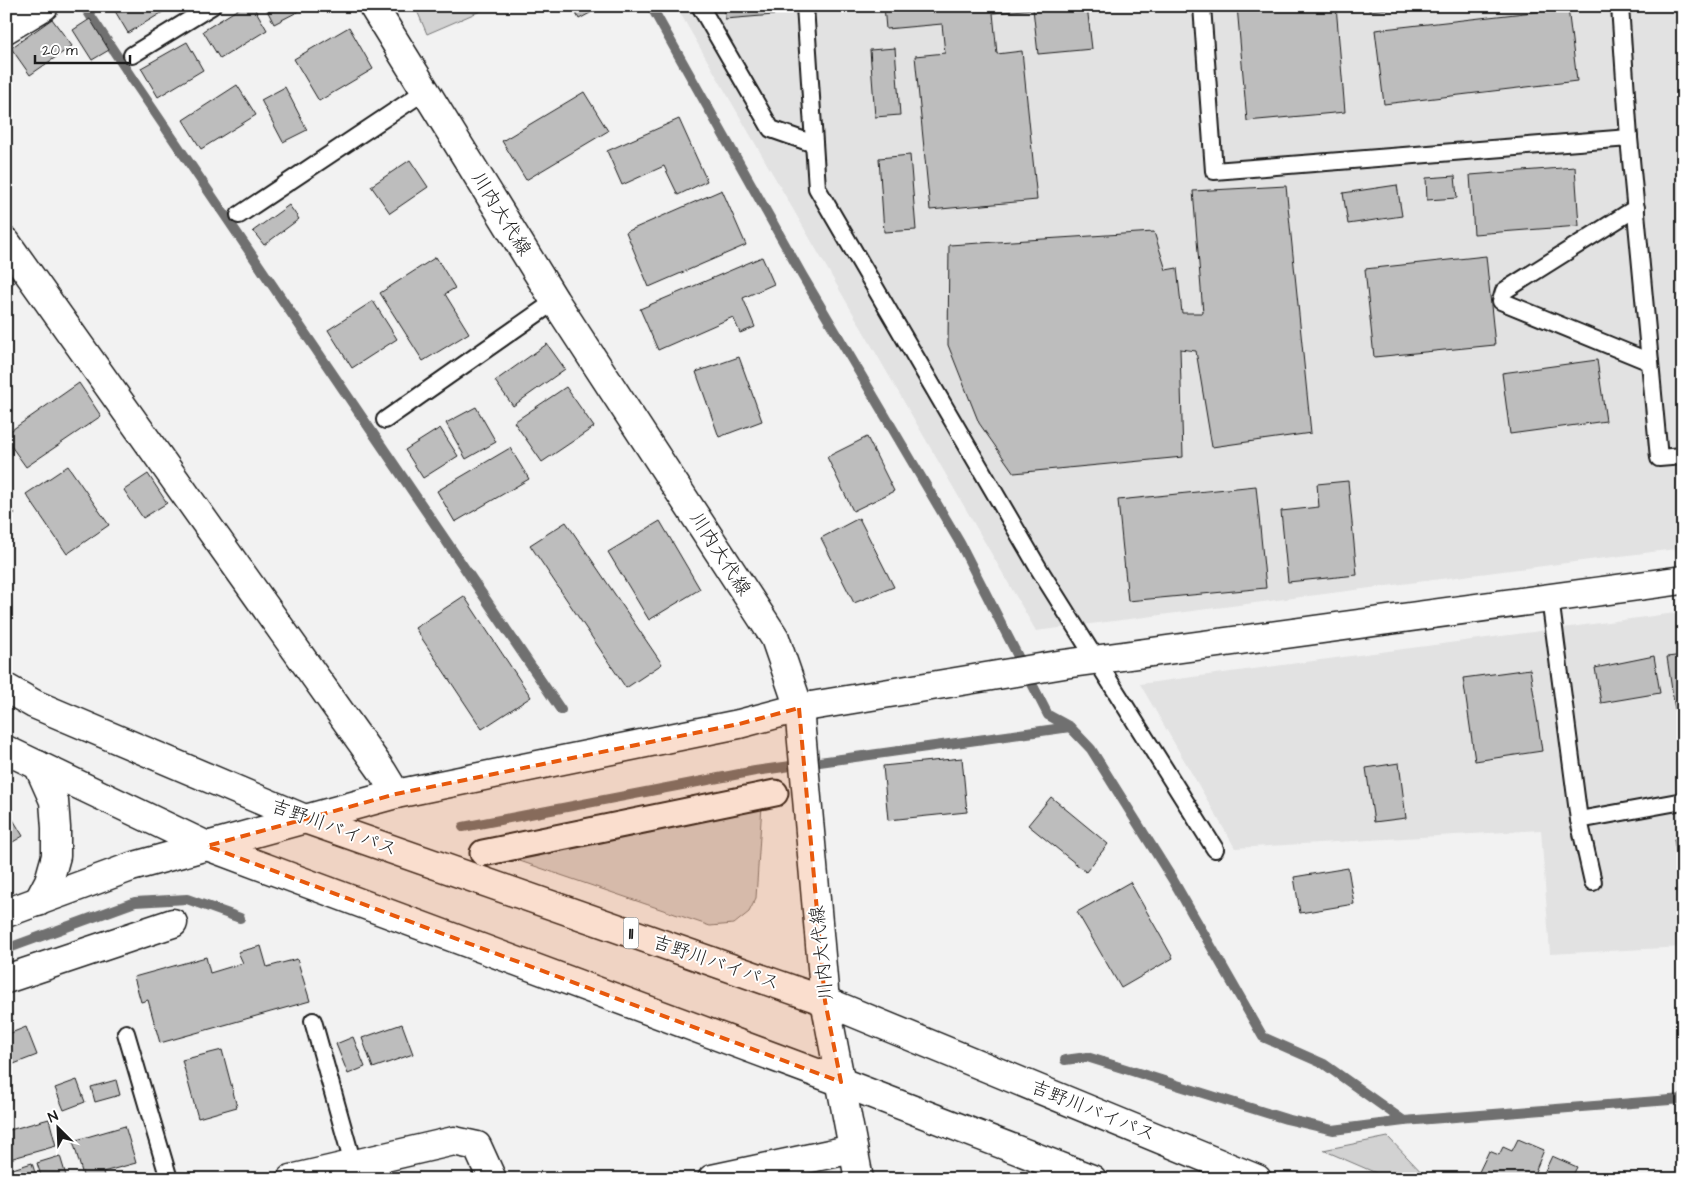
<svg xmlns="http://www.w3.org/2000/svg" width="1689" height="1185" font-family="'Architects Daughter','Klee One',sans-serif">
  <rect width="100%" height="100%" fill="#f2f2f2"/>
  <filter id="ink" filterUnits="userSpaceOnUse"><feTurbulence type="fractalNoise" baseFrequency=".02" numOctaves="2"/><feDisplacementMap in="SourceGraphic" scale="10" xChannelSelector="R" yChannelSelector="G"/><feConvolveMatrix kernelMatrix="1 2 1 2 8 2 1 2 1" color-interpolation-filters="sRGB"/></filter>
  <g filter="url(#ink)">
    <g fill="#e2e2e2">
      <path d="M676,6H1683V548L1036,631Z"/>
      <path d="M1683,612V947L1550,954L1541,830L1235,848L1140,684Z"/>
    </g>
    <g fill="#d2d2d2" stroke="#777">
      <path d="M415,6H492L427,34Z"/>
      <path d="M762,805L756,898L749,912L734,924L710,926L511,858Z"/>
      <path d="M1388,1137L1428,1179H1390L1323,1150Z"/>
    </g>
    <g fill="none" stroke-linecap="round" stroke-linejoin="round">
      <g stroke="#707070" stroke-width="10">
        <path d="M84,6L133,80L561,710"/>
        <path d="M651,6L802,275L960,543L1048,715L1070,727L1091,749L1173,880L1263,1037L1324,1064L1404,1121"/>
        <path d="M463,827L755,771L1070,727"/>
        <path d="M6,949L135,902L187,899L240,918"/>
        <path d="M1065,1060L1087,1057L1286,1119L1333,1130L1404,1121L1683,1099"/>
      </g>
    </g>
    <g fill="#bdbdbd" stroke="#1c1c1c">
      <path d="M112,6H166L168,9L128,33Z"/>
      <path d="M243,6H253L267,30L220,59L203,31Z"/>
      <path d="M265,6H309L274,24Z"/>
      <path d="M572,6H603L579,19Z"/>
      <path d="M724,6H774V15L725,19Z"/>
      <path d="M884,6H1087L1092,49L1038,54L1033,9L993,13L997,54L1022,51L1037,200L930,210L915,56L945,53L942,24L886,29Z"/>
      <path d="M1237,6H1336L1345,112L1247,121Z"/>
      <path d="M1368,6H1417L1369,11Z"/>
      <path d="M1568,8L1577,81L1384,104L1375,30Z"/>
      <path d="M52,19L72,46L30,75L11,48Z"/>
      <path d="M90,19L109,50L92,60L73,30Z"/>
      <path d="M349,27L373,69L319,101L294,59Z"/>
      <path d="M187,42L203,70L158,97L141,68Z"/>
      <path d="M895,48L900,115L875,117L870,50Z"/>
      <path d="M237,85L256,115L201,149L183,120Z"/>
      <path d="M285,87L307,130L283,142L261,100Z"/>
      <path d="M584,92L608,131L526,180L502,141Z"/>
      <path d="M679,119L707,181L678,195L664,166L622,185L607,151Z"/>
      <path d="M910,155L916,230L884,232L879,158Z"/>
      <path d="M410,160L428,187L390,213L371,186Z"/>
      <path d="M1575,167L1579,226L1474,234L1470,175Z"/>
      <path d="M1455,176L1457,198L1427,200L1426,178Z"/>
      <path d="M1397,185L1402,216L1348,224L1343,193Z"/>
      <path d="M1286,186L1311,433L1212,447L1196,351L1180,349L1183,457L1014,473L979,423L948,345L949,245L1154,232L1166,270L1177,268L1182,313H1203L1193,191Z"/>
      <path d="M722,190L746,245L649,287L626,232Z"/>
      <path d="M289,205L299,219L264,245L253,231Z"/>
      <path d="M1486,256L1495,345L1374,357L1365,269Z"/>
      <path d="M436,257L455,288L445,294L469,333L423,361L380,293Z"/>
      <path d="M762,257L774,284L743,298L755,327L740,333L733,317L658,350L640,309Z"/>
      <path d="M6,268L15,282L6,288Z"/>
      <path d="M373,301L397,339L352,368L328,330Z"/>
      <path d="M547,344L565,369L513,406L495,381Z"/>
      <path d="M739,357L762,421L719,437L696,372Z"/>
      <path d="M1597,360L1606,421L1510,434L1502,373Z"/>
      <path d="M79,383L101,416L26,467L6,439V434Z"/>
      <path d="M566,387L594,427L542,462L514,422Z"/>
      <path d="M476,407L496,442L466,459L446,423Z"/>
      <path d="M440,428L458,456L423,478L405,450Z"/>
      <path d="M867,437L894,491L853,511L827,457Z"/>
      <path d="M510,448L529,479L455,522L437,491Z"/>
      <path d="M68,466L109,525L67,554L26,494Z"/>
      <path d="M148,474L167,503L143,518L124,490Z"/>
      <path d="M1348,481L1357,575L1288,582L1281,511L1319,507L1317,484Z"/>
      <path d="M1256,486L1266,588L1128,601L1118,500Z"/>
      <path d="M6,504L15,513L6,520Z"/>
      <path d="M859,518L894,587L854,603L821,538Z"/>
      <path d="M660,521L700,589L649,620L608,552Z"/>
      <path d="M566,522L662,664L626,688L530,545Z"/>
      <path d="M464,596L531,697L482,729L415,628Z"/>
      <path d="M1683,655V755L1682,756L1667,657Z"/>
      <path d="M1654,656L1660,693L1601,703L1595,668Z"/>
      <path d="M1530,669L1542,751L1475,761L1463,678Z"/>
      <path d="M962,758L967,812L888,820L883,766Z"/>
      <path d="M1399,763L1406,818L1374,822L1366,768Z"/>
      <path d="M1051,797L1108,844L1086,872L1028,825Z"/>
      <path d="M6,808L23,836L6,846Z"/>
      <path d="M1683,838V894L1674,839Z"/>
      <path d="M1348,868L1354,904L1300,913L1294,877Z"/>
      <path d="M1130,882L1173,958L1121,988L1077,912Z"/>
      <path d="M261,946L267,967L297,959L310,1001L160,1043L148,1000L141,1002L134,977L206,957L210,973L243,963L238,952Z"/>
      <path d="M402,1024L413,1054L373,1068L362,1038Z"/>
      <path d="M26,1027L37,1055L6,1067V1035Z"/>
      <path d="M353,1037L365,1067L348,1074L336,1044Z"/>
      <path d="M222,1050L237,1107L198,1118L182,1060Z"/>
      <path d="M77,1080L85,1102L64,1110L55,1088Z"/>
      <path d="M116,1080L120,1095L95,1102L91,1087Z"/>
      <path d="M49,1119L56,1146L6,1160V1131Z"/>
      <path d="M125,1126L136,1163L103,1172L105,1179H84L73,1141Z"/>
      <path d="M1518,1139L1544,1150L1532,1179H1482L1483,1177L1478,1174L1489,1151L1499,1155L1503,1147L1512,1151Z"/>
      <path d="M60,1156L67,1179H42L37,1163Z"/>
      <path d="M1552,1156L1577,1167L1571,1179H1541Z"/>
      <path d="M32,1163L37,1179H6V1171Z"/>
    </g>
    <g fill="none" stroke-linecap="round" stroke-linejoin="round">
      <g stroke="#1c1c1c" stroke-width="20">
        <g id="service">
          <path d="M700,6L771,129L814,144"/>
          <path d="M805,6L817,188L1039,569L1215,849"/>
          <path d="M1202,6L1214,171L1629,138"/>
          <path d="M1620,6L1629,138L1659,458L1683,456"/>
          <path d="M132,55L212,6"/>
          <path d="M1636,208L1504,291L1501,301L1650,362"/>
          <path d="M239,215L425,91"/>
          <path d="M385,420L555,301"/>
          <path d="M1550,598L1579,820L1683,801"/>
          <path d="M1579,820L1593,882"/>
          <path d="M313,1021L353,1164"/>
          <path d="M126,1033L169,1179"/>
        </g>
      </g>
      <g stroke="#1c1c1c" stroke-width="29">
        <path id="pedestrian" d="M483,853L775,793"/>
      </g>
      <g stroke="#1c1c1c" stroke-width="31">
        <g id="minor">
          <path d="M6,29L44,6"/>
          <path d="M6,242L382,771L396,794"/>
          <path d="M38,765L54,801L56,828V856L49,881L38,902"/>
          <path d="M6,913L131,867L207,846"/>
          <path d="M6,979L173,923"/>
          <path d="M291,1179L454,1141L477,1146L492,1179"/>
          <path d="M712,1179L853,1149"/>
        </g>
      </g>
      <g stroke="#1c1c1c" stroke-width="31">
        <path id="tertiary" d="M207,846L396,794L739,724L799,708L1064,664L1683,580"/>
      </g>
      <g stroke="#1c1c1c" stroke-width="31">
        <path id="secondary" d="M373,6L555,301L775,638L799,708L825,1001L859,1179"/>
      </g>
      <g stroke="#1c1c1c" stroke-width="31">
        <g id="trunk">
          <path d="M6,688L34,704L305,819L825,1001L1257,1179"/>
          <path d="M6,750L207,846L841,1082L1092,1179"/>
        </g>
      </g>
      <use href="#service" stroke="#fff" stroke-width="16"/>
      <use href="#pedestrian" stroke="#fff" stroke-width="25"/>
      <use href="#minor" stroke="#fff" stroke-width="28"/>
      <use href="#tertiary" stroke="#fff" stroke-width="28"/>
      <use href="#secondary" stroke="#fff" stroke-width="28"/>
      <use href="#trunk" stroke="#fff" stroke-width="28"/>
    </g>
  </g>
  <path fill="#e8590c" fill-opacity="0.2" stroke="#e8590c" stroke-width="4" stroke-dasharray="10 6" stroke-linejoin="round" d="M799,708L825,1001L841,1082L207,846L396,794L739,724Z"/>
  <g text-anchor="middle" dominant-baseline="central" stroke-width="4" stroke-linejoin="round" paint-order="stroke">
    <rect fill="#fff" stroke="#606060" stroke-width="1" x="623.5" y="917.5" width="15" height="31" rx="4"/>
    <g font-size="18" font-weight="bold" fill="#1c1c1c">
      <text x="631" y="933">11</text>
    </g>
    <g font-size="19" fill="#1c1c1c" stroke="#fff">
      <text transform="translate(501 214) rotate(58)">川内大代線</text>
      <text transform="translate(720 554) rotate(57)">川内大代線</text>
      <text transform="translate(334 828) rotate(20)">吉野川バイパス</text>
      <text transform="translate(822 953) rotate(-96)">川内大代線</text>
      <text transform="translate(716 963) rotate(19)">吉野川バイパス</text>
      <text transform="translate(1093 1111) rotate(22)">吉野川バイパス</text>
    </g>
  </g>
  <rect width="1689" height="1185" fill="none" stroke="#fff" stroke-width="25"/>
  <rect x="12" y="12" width="1664" height="1160" fill="none" stroke="#1c1c1c" stroke-width="2" filter="url(#ink)"/>
  <g transform="translate(58 1128) rotate(336)" stroke="#ffffff" stroke-width="4" paint-order="stroke">
  <path d="M0-4L9 19L0 12L-9 19Z" fill="#1c1c1c"/>
  <text y="-8" font-size="14" font-weight="bold" text-anchor="middle" fill="#1c1c1c">N</text>
  </g>
  <path d="M35 55v8h95v-8" fill="none" stroke="#1c1c1c" stroke-width="2.5"/>
  <text x="42" y="55" font-size="15" fill="#1c1c1c" stroke="#ffffff" stroke-width="4" paint-order="stroke">20 m</text>
</svg>
